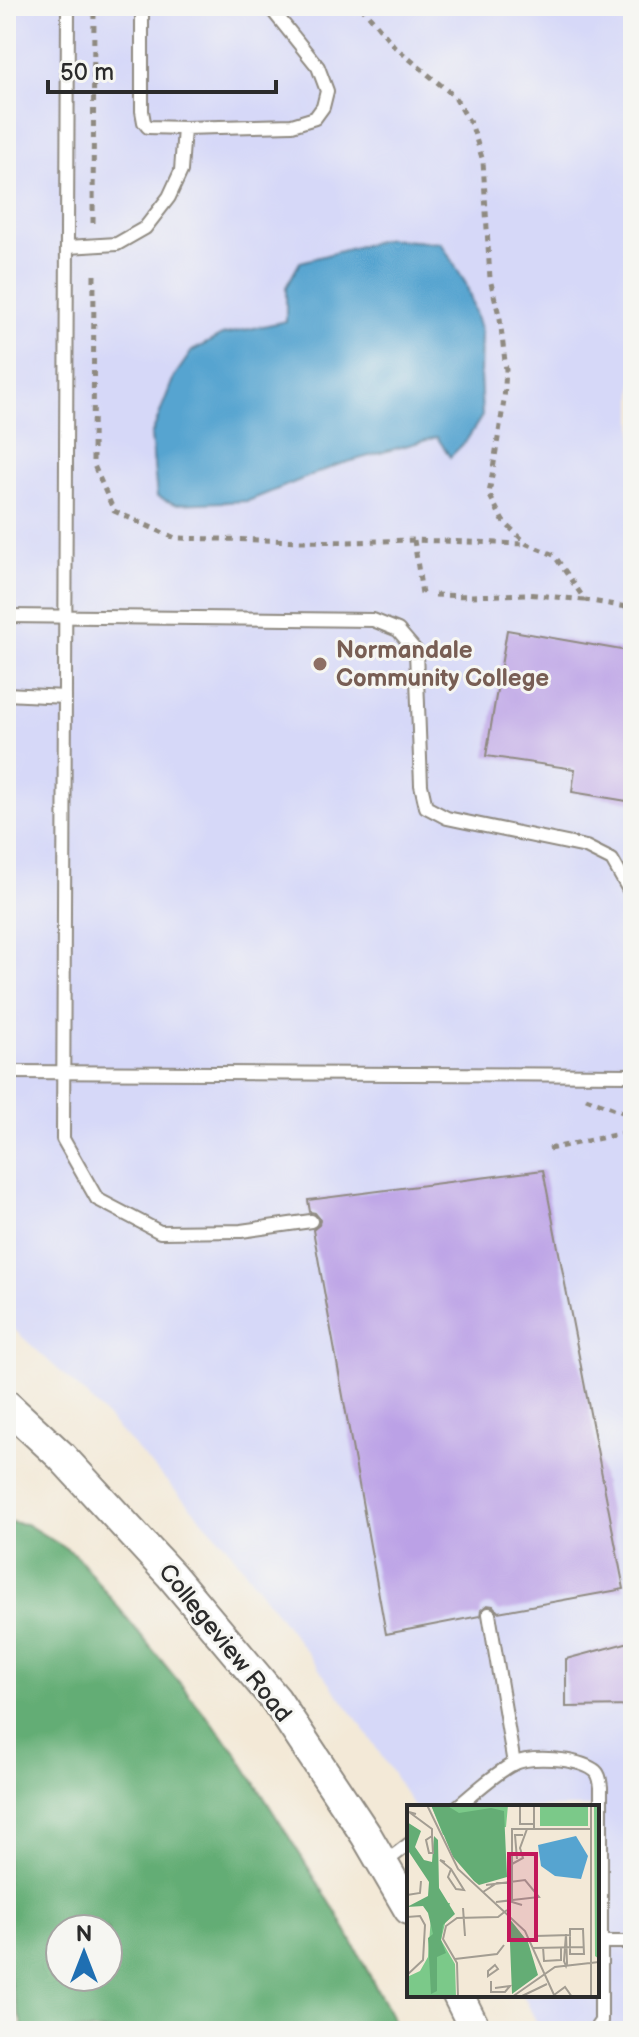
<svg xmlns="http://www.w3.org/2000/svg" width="639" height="2037" font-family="'Balsamiq Sans',sans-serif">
  <rect width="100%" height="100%" fill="#f6f6f2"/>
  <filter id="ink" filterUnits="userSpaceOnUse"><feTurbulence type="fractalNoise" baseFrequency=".0125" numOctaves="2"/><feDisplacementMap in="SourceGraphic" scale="16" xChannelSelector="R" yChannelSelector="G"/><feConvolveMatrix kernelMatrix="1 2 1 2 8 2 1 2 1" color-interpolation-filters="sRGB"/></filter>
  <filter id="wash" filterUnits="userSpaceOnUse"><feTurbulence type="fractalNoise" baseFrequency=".006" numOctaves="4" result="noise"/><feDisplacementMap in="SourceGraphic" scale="32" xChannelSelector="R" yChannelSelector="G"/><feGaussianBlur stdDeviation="1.8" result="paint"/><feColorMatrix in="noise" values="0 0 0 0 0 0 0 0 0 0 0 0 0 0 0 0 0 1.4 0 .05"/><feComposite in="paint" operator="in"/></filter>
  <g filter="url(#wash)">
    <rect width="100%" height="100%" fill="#f3e9d7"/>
    <path fill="#d6d8f8" d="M6,6H633V2031H541L523,1995H597V1807H414L364,1729L226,1545L86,1395L6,1322Z"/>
    <path fill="#64ad75" stroke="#486c50" stroke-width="2" fill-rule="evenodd" d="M8,1522L26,1524L75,1554L235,1751L338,1915L399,2031H24L12,1992L6,1948V1524ZM60,1929H108V1977H60Z"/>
    <path fill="#56a4d0" stroke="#40687e" stroke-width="2" d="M386,239L441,243L466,284L481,332L480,374L482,416L466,441L450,457L437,437L337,465L248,501L175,504L157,497L151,436L174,377L192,351L222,335L286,321V287L300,262Z"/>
    <g id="blocks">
      <g fill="#bba1e6">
        <path d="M507,630L633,652V802L572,792L575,769L486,756Z"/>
        <path d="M543,1170L624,1589L498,1612L493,1606L487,1605L481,1610L480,1616L386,1634L313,1230L319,1225L320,1219L315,1213L310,1212L308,1200Z"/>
        <path d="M633,1641V1706L566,1707V1659Z"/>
      </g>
    </g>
  </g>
  <g filter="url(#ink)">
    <use href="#blocks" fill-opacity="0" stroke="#8f8a81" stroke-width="2"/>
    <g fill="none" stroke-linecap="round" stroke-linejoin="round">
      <g stroke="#8f8a81" stroke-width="16">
        <g id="service">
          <path d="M68,6L63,1139L97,1199L160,1232L241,1231L311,1221"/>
          <path d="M142,6V111L144,122L148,127L184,128"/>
          <path d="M68,247L117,244L145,228L169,197L181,171L184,128L292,125L315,118L323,107L327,91L318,67L269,6"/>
          <path d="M6,616L373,620L398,630L416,651L421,785L426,807L447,818L586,847L612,860L633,897"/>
          <path d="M6,694L65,697"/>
          <path d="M6,1072L633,1075"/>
          <path d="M489,1614L514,1764"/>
          <path d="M457,1807C473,1794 495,1773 513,1764C531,1755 577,1758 594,1770C600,1774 600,1781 601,1787V2021L594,2031"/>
          <path d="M383,1864L409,1844"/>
          <path d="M602,1942H633"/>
        </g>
      </g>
      <g stroke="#8f8a81" stroke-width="34">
        <g id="tertiary">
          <path d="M6,1405L61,1456L171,1575L276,1700L366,1835L409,1909"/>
          <path d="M458,1995L476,2031"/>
        </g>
      </g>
      <g stroke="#8f8a81" stroke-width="5" stroke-dasharray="6 6" stroke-linecap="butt">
        <path d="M361,6L395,47L454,96L472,126L483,161L490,279L500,319L506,370L504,401L489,494L503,521L527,544L554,555L585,600L633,608"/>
        <path d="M93,223L94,6"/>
        <path d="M94,275L93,463L114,511L175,538L348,542L414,540L526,544"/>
        <path d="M414,540L422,594"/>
        <path d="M435,595L472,596L527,594L584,600"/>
        <path d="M586,1098L633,1116"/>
        <path d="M549,1149L633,1131"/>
      </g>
      <use href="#service" stroke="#fff" stroke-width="12"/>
      <use href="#tertiary" stroke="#fff" stroke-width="30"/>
    </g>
  </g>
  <circle fill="#8d6e63" stroke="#f6f6f2" stroke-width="3" cx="320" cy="664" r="8"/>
  <g text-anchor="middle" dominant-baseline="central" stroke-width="6" stroke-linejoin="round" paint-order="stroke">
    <g font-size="24" font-weight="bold" fill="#785e54" stroke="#f6f6f2" text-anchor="start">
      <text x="336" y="650">Normandale<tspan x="336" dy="28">Community College</tspan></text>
    </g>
    <g font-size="24" fill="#2b2b2b" stroke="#f6f6f2">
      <text transform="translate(225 1643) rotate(51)">Collegeview Road</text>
    </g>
  </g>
  <g transform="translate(407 1805)">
    <rect width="192" height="192" fill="#f3e9d7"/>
    <path d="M24,0H101L99,22L36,30ZM133,0H181V21H133ZM187,0H192V154L188,151ZM25,98H43L34,135L48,159L49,192H0V172L13,166L21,152Z" fill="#7bc989"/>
    <path d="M24,0H39L52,8L84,3L97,6L100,72L72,80L67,76L46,52ZM0,17L14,26L8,42L17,55L25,57L27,31L31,35L32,83L48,109L36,120L34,135L39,148L30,152V186L24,189L21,133L26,129L21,108L16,101L0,102L21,91L22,77L0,44ZM102,113L121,137L131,170L105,189Z" fill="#64ad75"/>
    <path d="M169,31L181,51L174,74L148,71L134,61L131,40Z" fill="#56a4d0"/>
    <path fill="none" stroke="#a39d92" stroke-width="2" d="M20,0L51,64L118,126L148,192M9,9L2,7L25,24V31L26,48H22L19,35L25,31M127,19H113V1H127V24M110,54L108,30H116M38,57L33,55L44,64L41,72L49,84L57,85L44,64M105,59L116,53L113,43L120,24M79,80L118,75L132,92L89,97M76,87L90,78H105M0,90L13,88L14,76M115,100L105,97V24H184M56,103L58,131M0,112L13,111L18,120L16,155L0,170M159,129L160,158L159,161L157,156ZM128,131L163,130V124H176L177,149H163V130M136,142L137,156L154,155V142M126,143L177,142M48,154L90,149L97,140M88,160L91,164L81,171V166ZM84,176V187H98L103,181L88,183M147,190L158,182L165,192M51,192L50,158L36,134L39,121L50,113L91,112L100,105M105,192L148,162L192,157M113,192L140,179M184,192V0"/>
    <path fill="#c2185b" fill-opacity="0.15" stroke="#c2185b" stroke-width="4" d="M102,49H129V135H102Z"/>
    <rect width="192" height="192" fill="none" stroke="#2b2b2b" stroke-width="4"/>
  </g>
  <rect width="639" height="2037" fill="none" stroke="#f6f6f2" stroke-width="32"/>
  <g transform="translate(84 1953)"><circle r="38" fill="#f6f6f2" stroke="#a5a5a2" stroke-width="2"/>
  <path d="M0-6L14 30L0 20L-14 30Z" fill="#1f6fb2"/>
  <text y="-12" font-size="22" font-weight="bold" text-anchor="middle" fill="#2b2b2b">N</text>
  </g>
  <path d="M48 80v12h228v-12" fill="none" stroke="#2b2b2b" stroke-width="4"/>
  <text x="60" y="80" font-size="24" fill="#2b2b2b" stroke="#f6f6f2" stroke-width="6" paint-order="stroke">50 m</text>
</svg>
